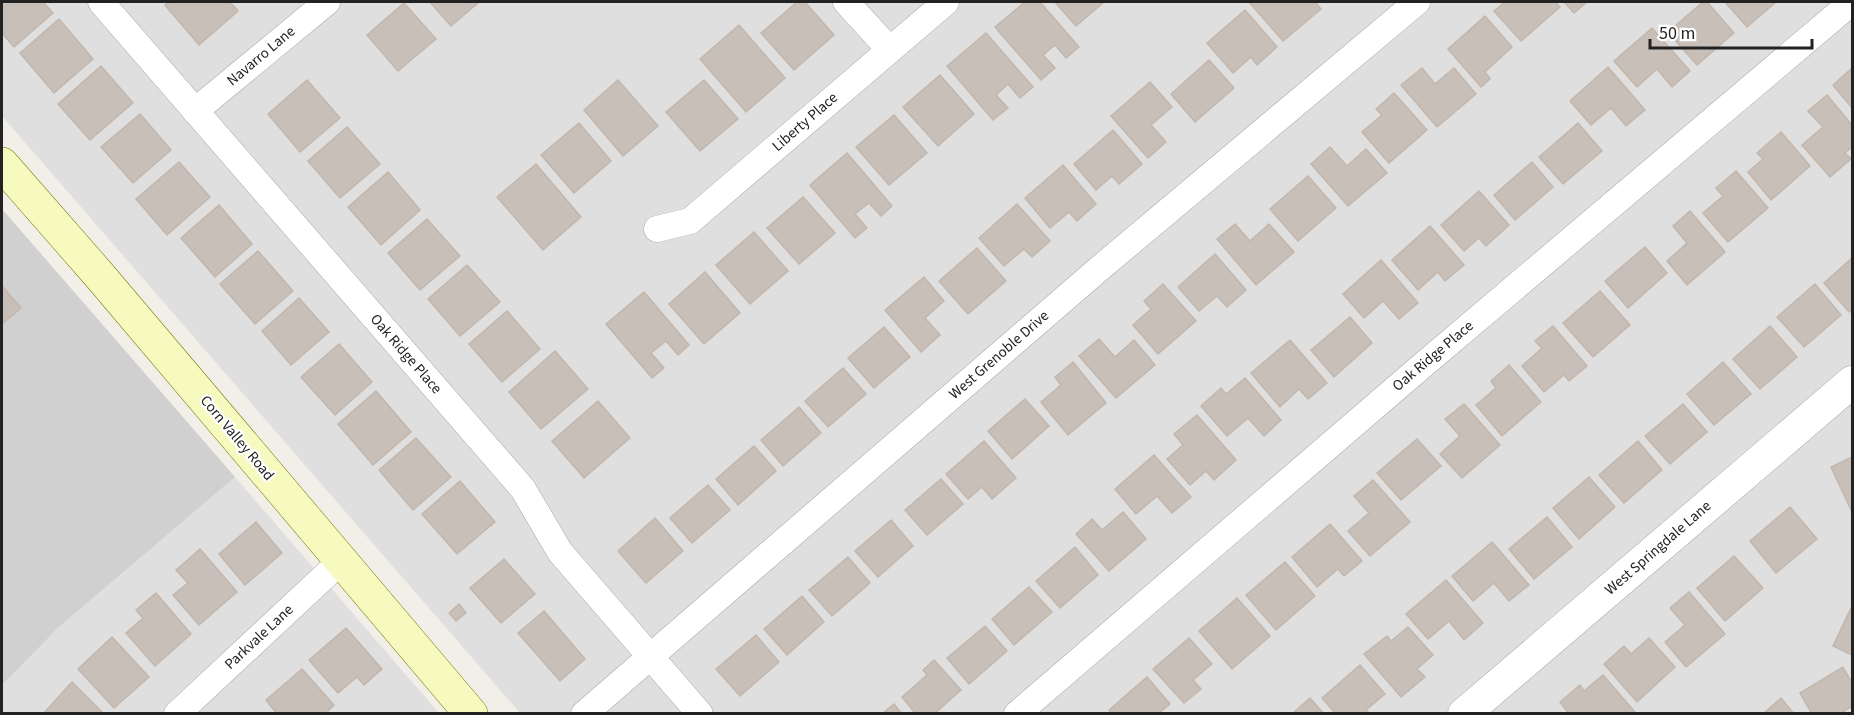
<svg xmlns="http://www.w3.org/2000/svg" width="1854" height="715" font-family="'Source Sans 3',sans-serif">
  <rect width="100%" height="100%" fill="#f2efe9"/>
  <g fill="#e0dfdf">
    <path d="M2,2H1852V713H520L2,116Z"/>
    <path d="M235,477L439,713L2,714V685L59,627Z"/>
  </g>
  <path fill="#d0d0d0" d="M2,209L235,477L59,627L2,685Z"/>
  <g fill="#c7bfb8" stroke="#c4b6ab" stroke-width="1.5">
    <path d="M2,2H43L53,13L14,47L2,33Z"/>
    <path d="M169,2H230L238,11L199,45L165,5Z"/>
    <path d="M430,2H479L451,26Z"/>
    <path d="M797,2H805L834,35L794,70L761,33Z"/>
    <path d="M1025,2H1040L1079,47L1066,58L1055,45L1043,55L1055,68L1041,80L995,27Z"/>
    <path d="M1055,2H1104L1076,26Z"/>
    <path d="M1249,2H1315L1321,9L1283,41Z"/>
    <path d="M1505,2H1555L1560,7L1521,41L1494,11Z"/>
    <path d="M1564,2H1587L1574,13Z"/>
    <path d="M1703,2H1707L1734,33L1697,65L1668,32Z"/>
    <path d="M1725,2H1776L1747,27Z"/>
    <path d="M404,3L436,39L398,71L367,35Z"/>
    <path d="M1245,10L1277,47L1257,65L1251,57L1233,73L1207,43Z"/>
    <path d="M1485,16L1512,47L1485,72L1490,79L1481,87L1448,49Z"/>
    <path d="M59,19L93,59L54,93L20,53Z"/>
    <path d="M739,25L785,78L746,112L700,59Z"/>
    <path d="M1652,28L1690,71L1672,87L1657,69L1637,87L1614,61Z"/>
    <path d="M986,33L1033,87L1020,98L1008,84L996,95L1008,108L993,120L947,66Z"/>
    <path d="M1209,60L1234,88L1195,122L1171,94Z"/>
    <path d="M101,66L133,103L90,140L58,104Z"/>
    <path d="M1608,67L1645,110L1626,126L1611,108L1591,125L1570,101Z"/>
    <path d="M1422,68L1435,84L1454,68L1476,94L1437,127L1401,85Z"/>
    <path d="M1852,68V108L1833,85Z"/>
    <path d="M940,75L974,114L938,146L903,107Z"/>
    <path d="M307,80L340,118L300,152L268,114Z"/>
    <path d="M618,80L658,126L623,156L584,110Z"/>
    <path d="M704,80L738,119L700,151L666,112Z"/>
    <path d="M1150,82L1172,107L1151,125L1166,142L1148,158L1111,116Z"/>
    <path d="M1394,93L1427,130L1389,163L1362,132L1382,115L1376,109Z"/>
    <path d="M1827,95L1852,125V147L1845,153L1851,159L1830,177L1802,145L1823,127L1808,111Z"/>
    <path d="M140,114L171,150L133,183L101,147Z"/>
    <path d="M894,115L927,153L889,185L856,147Z"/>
    <path d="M579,123L611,161L574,193L541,155Z"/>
    <path d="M1578,123L1602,151L1563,184L1539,157Z"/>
    <path d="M347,127L380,164L340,198L308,161Z"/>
    <path d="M1113,130L1142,164L1119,184L1112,176L1096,190L1074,164Z"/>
    <path d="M1781,132L1810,166L1771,200L1748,172L1763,159L1757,153Z"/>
    <path d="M1330,147L1347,166L1366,149L1387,173L1348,206L1311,164Z"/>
    <path d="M847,153L892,206L881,216L869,203L855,214L867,228L855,238L810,185Z"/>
    <path d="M179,162L210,197L167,235L136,199Z"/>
    <path d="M1532,162L1553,187L1515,220L1494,195Z"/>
    <path d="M536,164L581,217L543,250L497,197Z"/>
    <path d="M1063,165L1096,204L1077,221L1069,212L1050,228L1025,198Z"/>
    <path d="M1736,171L1768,208L1728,242L1703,213L1723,196L1716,188Z"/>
    <path d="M388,172L420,210L381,245L348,207Z"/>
    <path d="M1308,176L1336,208L1298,241L1270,209Z"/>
    <path d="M1479,191L1509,225L1486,246L1479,238L1464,251L1441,225Z"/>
    <path d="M803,197L835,233L799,264L767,228Z"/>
    <path d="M1017,204L1050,241L1032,257L1024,249L1004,266L979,238Z"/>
    <path d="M219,205L252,244L215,277L181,238Z"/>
    <path d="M1690,211L1725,252L1687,285L1667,261L1687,243L1673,226Z"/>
    <path d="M427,219L460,256L420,290L388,253Z"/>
    <path d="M1235,224L1250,241L1269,224L1294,252L1256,285L1217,239Z"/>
    <path d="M1430,226L1464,265L1445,281L1438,272L1418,290L1392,260Z"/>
    <path d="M754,232L788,271L750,304L716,265Z"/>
    <path d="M1645,247L1667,273L1628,308L1605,281Z"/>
    <path d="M977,248L1006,281L968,314L939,281Z"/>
    <path d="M258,251L293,291L255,324L220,284Z"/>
    <path d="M1215,254L1246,290L1227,307L1217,296L1199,311L1178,287Z"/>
    <path d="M1852,258V309L1849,312L1824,283Z"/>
    <path d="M1381,260L1418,303L1399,319L1383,301L1364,318L1343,294Z"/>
    <path d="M467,265L500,302L460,336L428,299Z"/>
    <path d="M705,272L740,313L704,344L669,304Z"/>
    <path d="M924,277L944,301L925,318L940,335L921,352L885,310Z"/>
    <path d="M1163,284L1196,321L1158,354L1133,325L1151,309L1144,301Z"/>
    <path d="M1815,284L1841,315L1804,347L1777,317Z"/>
    <path d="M2,286L21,308L2,324Z"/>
    <path d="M1600,291L1630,325L1593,357L1563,323Z"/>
    <path d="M644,292L689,345L678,355L666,341L651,353L664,368L652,378L606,324Z"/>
    <path d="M299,298L329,332L291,365L262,331Z"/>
    <path d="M507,311L540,349L502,382L469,344Z"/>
    <path d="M1350,317L1372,343L1334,377L1311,350Z"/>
    <path d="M1553,326L1587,366L1569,381L1564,375L1544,392L1522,366L1542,348L1535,341Z"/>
    <path d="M1770,326L1797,357L1760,389L1733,359Z"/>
    <path d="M884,327L910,357L874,388L848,358Z"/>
    <path d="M1099,339L1115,357L1134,340L1155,365L1116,398L1079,356Z"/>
    <path d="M1290,340L1327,383L1308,399L1299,389L1280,407L1251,373Z"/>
    <path d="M339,344L372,382L335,415L301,377Z"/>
    <path d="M555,351L588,389L541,429L509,392Z"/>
    <path d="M1073,362L1106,403L1068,435L1041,402L1061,385L1055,377Z"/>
    <path d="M1723,362L1751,394L1714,425L1687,394Z"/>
    <path d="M1509,365L1541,402L1502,436L1476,405L1496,388L1491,381Z"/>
    <path d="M843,368L866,394L828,427L805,401Z"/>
    <path d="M1245,378L1281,420L1264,436L1248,418L1227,436L1201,406L1221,388L1226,394Z"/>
    <path d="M376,391L411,432L373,465L338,424Z"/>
    <path d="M1025,399L1049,426L1012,459L988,431Z"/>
    <path d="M598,401L630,438L584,478L552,441Z"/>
    <path d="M1464,404L1500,445L1462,478L1440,454L1460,436L1445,419Z"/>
    <path d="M1683,404L1707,432L1670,464L1645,436Z"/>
    <path d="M799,407L821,433L783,466L761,440Z"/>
    <path d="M1197,415L1236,460L1214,480L1206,471L1190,485L1167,459L1183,445L1174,434Z"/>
    <path d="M416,438L451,477L413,510L379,470Z"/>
    <path d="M1417,439L1441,466L1401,500L1377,473Z"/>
    <path d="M984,441L1016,478L992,499L982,487L968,499L946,474Z"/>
    <path d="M1638,441L1662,470L1624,503L1599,475Z"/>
    <path d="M754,446L776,471L738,505L716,479Z"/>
    <path d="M1154,455L1191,497L1172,513L1157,496L1136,514L1115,489Z"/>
    <path d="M1852,457V512L1831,467Z"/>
    <path d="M1589,477L1615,507L1579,539L1553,508Z"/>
    <path d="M941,479L963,504L927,535L905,510Z"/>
    <path d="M1373,480L1410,522L1370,556L1348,531L1369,513L1354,496Z"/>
    <path d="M460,481L495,522L457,554L422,514Z"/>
    <path d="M708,485L730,510L692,543L670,518Z"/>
    <path d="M1790,507L1817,539L1776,573L1750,541Z"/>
    <path d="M1123,512L1146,539L1109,571L1076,534L1092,519L1102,530Z"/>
    <path d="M1547,517L1572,547L1534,579L1509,549Z"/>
    <path d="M655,518L683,551L646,583L618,551Z"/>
    <path d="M891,520L913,546L878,577L855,551Z"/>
    <path d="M256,522L282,553L245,585L219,554Z"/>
    <path d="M1330,524L1362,561L1344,576L1338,569L1317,587L1292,557Z"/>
    <path d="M1492,542L1529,585L1509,601L1494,583L1473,601L1452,576Z"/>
    <path d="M1075,547L1098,575L1060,608L1036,581Z"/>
    <path d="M200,549L237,592L199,625L173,595L188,583L176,570Z"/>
    <path d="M1734,556L1763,588L1725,621L1697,588Z"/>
    <path d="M848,557L870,583L832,616L809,590Z"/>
    <path d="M504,559L535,594L501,623L470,588Z"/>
    <path d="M1285,562L1315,596L1276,630L1246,595Z"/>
    <path d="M1446,580L1483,623L1464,640L1449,621L1428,639L1406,614Z"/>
    <path d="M1029,587L1052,612L1014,645L992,619Z"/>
    <path d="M1689,592L1725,634L1686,667L1665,642L1685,625L1670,608Z"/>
    <path d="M156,593L191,634L155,666L126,633L143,618L136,610Z"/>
    <path d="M802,596L824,622L787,655L764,629Z"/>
    <path d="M1237,598L1270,636L1232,669L1199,631Z"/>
    <path d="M459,604L466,613L456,621L449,613Z"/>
    <path d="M1852,606V655L1833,646Z"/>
    <path d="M544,611L585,659L560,681L518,633Z"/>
    <path d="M985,626L1007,651L969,684L947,658Z"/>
    <path d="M1408,627L1433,655L1417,669L1425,677L1401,697L1364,654L1387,636L1391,641Z"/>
    <path d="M346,628L382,669L364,685L357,677L338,693L309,660Z"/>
    <path d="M756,635L779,662L740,696L716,669Z"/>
    <path d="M112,637L149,677L114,708L78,669Z"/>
    <path d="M1189,638L1212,664L1193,680L1201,689L1184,703L1153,669Z"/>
    <path d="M1649,638L1675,667L1637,702L1604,664L1624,646L1631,654Z"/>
    <path d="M934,660L961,690L934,714H916L902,697L927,675L923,670Z"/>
    <path d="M1360,665L1385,694L1366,710L1370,714H1336L1322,698Z"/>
    <path d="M1843,667L1852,683V706L1840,714H1812L1800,693Z"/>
    <path d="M302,669L334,705L325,714H277L266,700Z"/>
    <path d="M1603,675L1635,712L1569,714L1560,702L1580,685L1584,691Z"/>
    <path d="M1147,677L1170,704L1158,714H1112L1109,710Z"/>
    <path d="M72,682L104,714H43Z"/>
    <path d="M1310,698L1324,714H1292Z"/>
    <path d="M1781,698L1794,714H1763Z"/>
    <path d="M894,704L902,714H882Z"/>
  </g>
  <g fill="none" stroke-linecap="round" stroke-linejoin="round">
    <g stroke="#a9a9a9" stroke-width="27">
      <g id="minor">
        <path d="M101,2L523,489L560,552L700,714"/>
        <path d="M846,2L890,50"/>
        <path d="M195,111L327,2"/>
        <path d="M657,229L690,221L946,2"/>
        <path d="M177,714L341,561"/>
        <path d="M584,714L1100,268L1417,2"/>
        <path d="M1017,714L1423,365L1852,2"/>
      </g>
    </g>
    <g stroke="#a9a9a9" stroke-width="33">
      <path id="tertiary" d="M1464,714L1852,382"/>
    </g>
    <g stroke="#707d05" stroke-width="34">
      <path id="secondary" d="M2,164L100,276L471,714"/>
    </g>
    <use href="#minor" stroke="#fff" stroke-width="26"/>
    <use href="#tertiary" stroke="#fff" stroke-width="32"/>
    <use href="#secondary" stroke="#f7fabf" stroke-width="33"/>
  </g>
  <g text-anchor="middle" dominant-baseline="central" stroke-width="4.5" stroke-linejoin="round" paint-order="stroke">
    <g font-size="15" fill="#222" stroke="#fff">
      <text transform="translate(261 56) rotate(-40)">Navarro Lane</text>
      <text transform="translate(805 122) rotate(-41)">Liberty Place</text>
      <text transform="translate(406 354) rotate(49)">Oak Ridge Place</text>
      <text transform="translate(999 355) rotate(-41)">West Grenoble Drive</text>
      <text transform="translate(1433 356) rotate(-40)">Oak Ridge Place</text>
      <text transform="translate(237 438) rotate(50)">Corn Valley Road</text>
      <text transform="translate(1658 548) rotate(-41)">West Springdale Lane</text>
      <text transform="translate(259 637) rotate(-43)">Parkvale Lane</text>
    </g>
  </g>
  <rect width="1854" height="715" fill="none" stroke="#222222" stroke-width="6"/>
  <path d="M1650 39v9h162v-9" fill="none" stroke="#222222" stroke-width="3"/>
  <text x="1659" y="39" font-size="18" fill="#222222" stroke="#ffffff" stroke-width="4.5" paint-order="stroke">50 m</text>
</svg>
